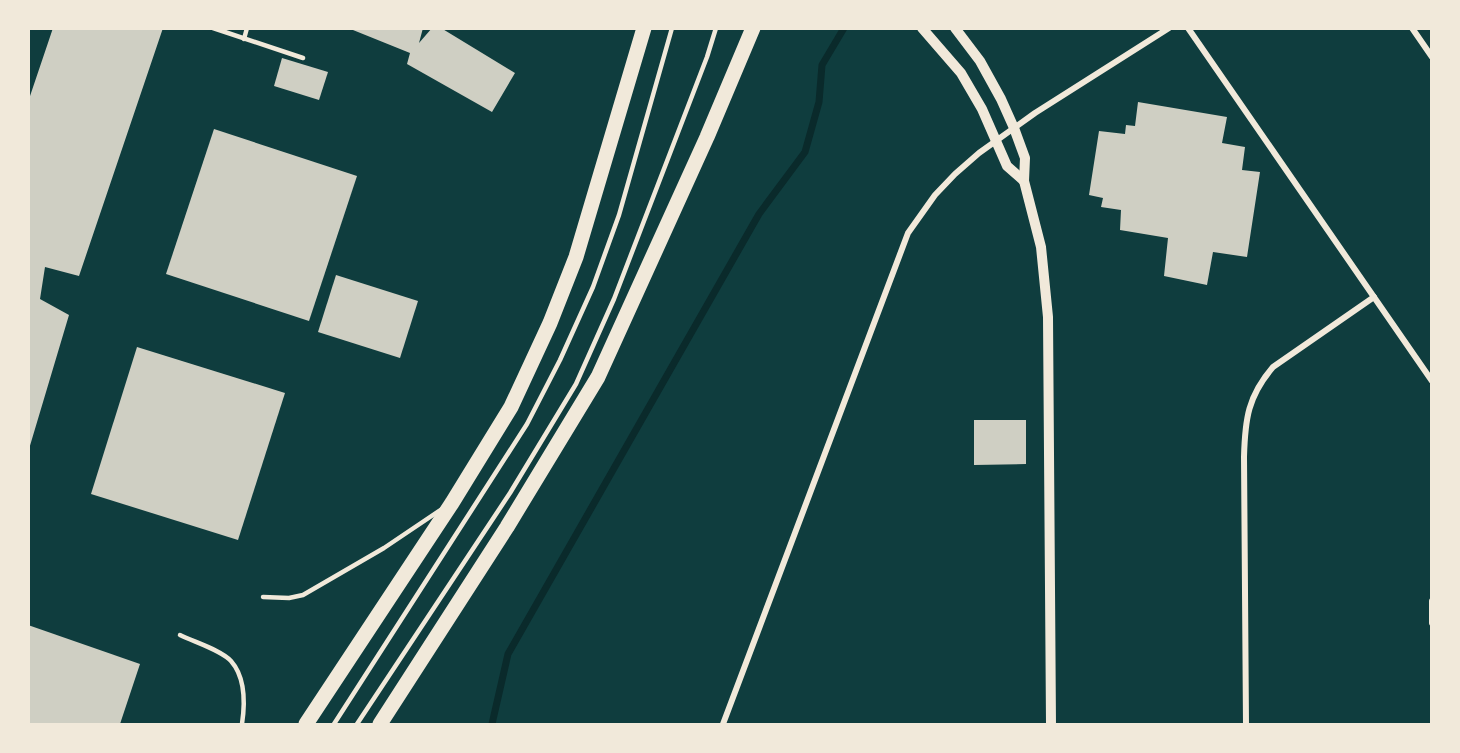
<svg xmlns="http://www.w3.org/2000/svg" width="1460" height="753" font-family="Poppins,sans-serif">
  <rect width="100%" height="100%" fill="#0f3d3e"/>
  <g fill="none" stroke-linecap="round" stroke-linejoin="round">
    <path stroke="#0a2a2b" stroke-width="7" d="M492,724L508,654L759,214L805,152L819,102L822,65L844,28"/>
  </g>
  <g fill="#cfcfc3">
    <path d="M53,28H163L79,276L45,267L40,299L69,315L29,449L28,102Z"/>
    <path d="M348,28H423L419,43L432,28H441L515,73L492,112L407,64L410,53Z"/>
    <path d="M282,58L328,72L319,100L274,86Z"/>
    <path d="M1138,102L1227,117L1222,143L1245,147L1242,170L1260,172L1247,257L1213,252L1207,285L1164,276L1168,238L1120,230L1121,210L1101,207L1103,198L1089,195L1099,131L1125,134L1126,125L1135,126Z"/>
    <path d="M214,129L357,176L309,321L166,274Z"/>
    <path d="M336,275L418,301L400,358L318,332Z"/>
    <path d="M137,347L285,393L238,540L91,494Z"/>
    <path d="M974,420H1026V464L974,465Z"/>
    <path d="M28,625L140,664L120,724H28Z"/>
  </g>
  <g fill="none" stroke-linecap="round" stroke-linejoin="round">
    <g stroke="#f1e9da" stroke-width="4.5">
      <path d="M213,28L303,58"/>
      <path d="M244,39L247,28"/>
      <path d="M263,597L289,598L303,595L384,548L442,509"/>
      <path d="M180,635C194,642 221,650 231,661C246,678 245,704 242,724"/>
      <path d="M334,724L527,424L560,360L593,287L619,215L672,28"/>
      <path d="M357,724L510,493L576,384L614,299L707,57L716,28"/>
    </g>
    <g stroke="#f1e9da" stroke-width="6">
      <path d="M1188,28L1432,381"/>
      <path d="M1412,28L1432,57"/>
      <path d="M1432,601V623"/>
      <path d="M723,724L908,233L935,195L955,174L979,153L1035,113L1169,28"/>
      <path d="M1246,724L1244,457C1245,419 1248,396 1273,367L1374,297"/>
    </g>
    <g stroke="#f1e9da" stroke-width="10">
      <path d="M922,28L961,73L982,109L1007,166L1024,181"/>
      <path d="M955,28L980,61L1001,99L1014,128L1025,158L1024,181L1041,247L1048,317L1051,724"/>
    </g>
    <g stroke="#f1e9da" stroke-width="15">
      <path d="M306,724L452,503L511,407L550,323L576,257L644,28"/>
      <path d="M380,724L507,527L598,377L707,137L753,28"/>
    </g>
  </g>
  <rect width="1460" height="753" fill="none" stroke="#f1e9da" stroke-width="60"/>
</svg>
